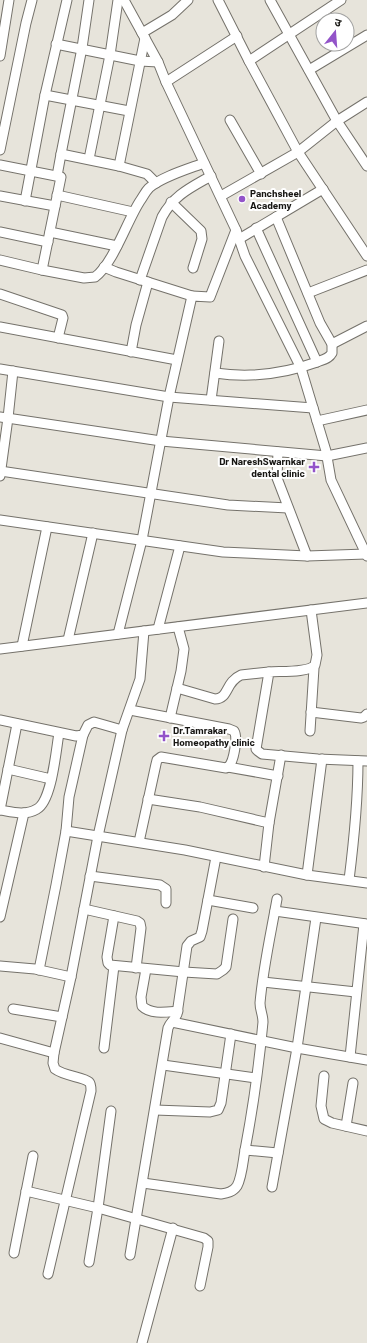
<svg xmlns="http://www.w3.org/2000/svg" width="367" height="1343" font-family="Barlow,'Noto Sans Devanagari',sans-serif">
  <rect width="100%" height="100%" fill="#e7e4db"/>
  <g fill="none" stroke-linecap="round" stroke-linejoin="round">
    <g stroke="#75726b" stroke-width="11">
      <g id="minor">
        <path d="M124,0L158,62L166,82L236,230L245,256L301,368L326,451L331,480L367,556"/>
        <path d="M218,0L249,61L298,152L367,256"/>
        <path d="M270,0L337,121L367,166"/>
        <path d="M142,33L172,15L188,0"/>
        <path d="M56,44L140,61L158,62"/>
        <path d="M0,56L9,0"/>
        <path d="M249,61L341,0"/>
        <path d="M309,70L367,35"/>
        <path d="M166,82L237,36"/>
        <path d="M45,95L129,111"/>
        <path d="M230,120L261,174"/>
        <path d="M0,150L26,23L32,0"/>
        <path d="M61,154L82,48L89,0"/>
        <path d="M89,159L110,55L118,0"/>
        <path d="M0,165L61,177L42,270"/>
        <path d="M119,166L145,38"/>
        <path d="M57,176L61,154L119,166L147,174L156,183"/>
        <path d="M57,195L133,212"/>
        <path d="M0,196L55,206"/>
        <path d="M221,196L298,152L337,121L367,102"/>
        <path d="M25,201L45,95L67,0"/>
        <path d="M171,202L201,231L202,239L193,268"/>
        <path d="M256,228L317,362"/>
        <path d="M0,232L48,242"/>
        <path d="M50,232L117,246"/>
        <path d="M239,239L323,189"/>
        <path d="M0,260L42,270L84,278L95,277C113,264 127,221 140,201C143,197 145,192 149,188C161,177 188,169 204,163"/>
        <path d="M104,267L116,272L192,296"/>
        <path d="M140,280L162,217C174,195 190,188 211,176"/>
        <path d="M308,293L367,270"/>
        <path d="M0,294L62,315L63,318L58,338"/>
        <path d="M0,327L177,360"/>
        <path d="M332,344L367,326"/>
        <path d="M131,352L136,325L148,282"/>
        <path d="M0,369L169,397L313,408"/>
        <path d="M215,373C249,378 284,374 317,362C322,360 329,359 332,353V344L320,323L276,217"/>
        <path d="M211,400L219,341"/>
        <path d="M0,417L161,441L327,456L367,448"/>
        <path d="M317,421L367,410"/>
        <path d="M278,452L277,478L307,556"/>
        <path d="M0,471L228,505L288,508"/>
        <path d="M0,476L8,418L13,371"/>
        <path d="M0,520L223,552L307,556L366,554"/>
        <path d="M311,610L317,655L315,665C308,673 280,671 269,672L256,749L258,751L262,754L318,759L367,761"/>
        <path d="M158,629L180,546"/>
        <path d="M118,634L142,540L169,397L192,296L210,297L236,230"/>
        <path d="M68,640L93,533"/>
        <path d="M22,646L47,527"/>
        <path d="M0,649L367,603"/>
        <path d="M177,688L215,699C229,699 225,682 241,675L269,672"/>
        <path d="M130,710L229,729L234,731C238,737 234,762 228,767L226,768L161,757L157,760L156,764L139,842"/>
        <path d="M311,712L361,718L364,717L367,714"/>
        <path d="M170,718L181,671L184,649L178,627"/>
        <path d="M0,720L76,736L83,735L88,725L94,722L122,730"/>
        <path d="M310,731L314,668"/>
        <path d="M228,767L278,776"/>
        <path d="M8,769L51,779"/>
        <path d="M148,799L200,807L269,823"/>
        <path d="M0,810C12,812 25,816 37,809C52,801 56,750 59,733"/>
        <path d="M0,810L17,724"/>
        <path d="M66,831L185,850L307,875L367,883"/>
        <path d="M264,867L269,823L281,755"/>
        <path d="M307,875L322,759"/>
        <path d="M90,876L160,885L166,889V903"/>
        <path d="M349,880C354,840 358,801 358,761"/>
        <path d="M208,900L253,908"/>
        <path d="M84,909L137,921L140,923L141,928L136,968"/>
        <path d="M275,911L367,924"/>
        <path d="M114,916L107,957L108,963L110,965L184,972L217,974L223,970L226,967L233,919"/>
        <path d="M0,917L24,813"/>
        <path d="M0,966L35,969L71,977"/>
        <path d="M146,969L141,997L142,1006C151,1015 167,1012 178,1011"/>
        <path d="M39,970L56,885L66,831L69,797L83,735"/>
        <path d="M263,982L356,992"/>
        <path d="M13,1009L62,1017"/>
        <path d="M172,1022L297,1048L367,1060"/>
        <path d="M0,1038L54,1053"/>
        <path d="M104,1048L114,966"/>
        <path d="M350,1057L364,924"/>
        <path d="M163,1065L256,1078"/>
        <path d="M324,1076L321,1106L324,1119L332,1123L367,1131"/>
        <path d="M155,1110L210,1112L218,1110L221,1103L231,1034"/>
        <path d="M346,1126L353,1083"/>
        <path d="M245,1150L278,1153"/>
        <path d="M143,1183L221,1194C227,1193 233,1192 237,1186C242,1177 243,1161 245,1150C253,1108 259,1065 263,1022C263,1015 260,1010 260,1003C263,968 271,933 277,899"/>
        <path d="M272,1187L297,1048L316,918"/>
        <path d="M26,1191L98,1208L204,1238L208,1241V1247L200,1286"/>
        <path d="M14,1253L33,1156"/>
        <path d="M130,1255L168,1028C170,1022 175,1020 177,1014L187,946L191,941L200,937L202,931L216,857"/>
        <path d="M89,1262L98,1208L111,1111"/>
        <path d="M48,1274L91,1091C91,1088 91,1084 89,1082C84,1077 64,1076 55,1069L53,1063L54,1053L71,977L98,836L122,730L140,679L144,631"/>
        <path d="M142,1343L173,1228"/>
      </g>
    </g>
    <use href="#minor" stroke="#fff" stroke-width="9"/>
  </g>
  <g fill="#9354c9" stroke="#fff" stroke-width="1.5">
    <circle cx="242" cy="199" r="4"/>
    <path d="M312 461h4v4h4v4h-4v4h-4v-4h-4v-4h4z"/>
    <path d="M162 730h4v4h4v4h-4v4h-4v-4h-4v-4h4z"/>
  </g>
  <g text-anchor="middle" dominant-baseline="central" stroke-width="4" stroke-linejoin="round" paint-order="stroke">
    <g font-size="10" font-weight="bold" fill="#171613" stroke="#fff" text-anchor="start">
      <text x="250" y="193">Panchsheel<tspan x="250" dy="12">Academy</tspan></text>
      <text x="305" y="461" text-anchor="end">Dr NareshSwarnkar<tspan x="305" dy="12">dental clinic</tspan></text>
      <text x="173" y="730">Dr.Tamrakar<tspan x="173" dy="12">Homeopathy clinic</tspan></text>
    </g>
  </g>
  <g transform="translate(335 32) rotate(17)"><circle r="19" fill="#ffffff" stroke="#a2a2a1"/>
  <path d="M0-3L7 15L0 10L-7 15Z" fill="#9354c9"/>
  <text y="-6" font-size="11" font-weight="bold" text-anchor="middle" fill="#171613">उ</text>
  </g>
</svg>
